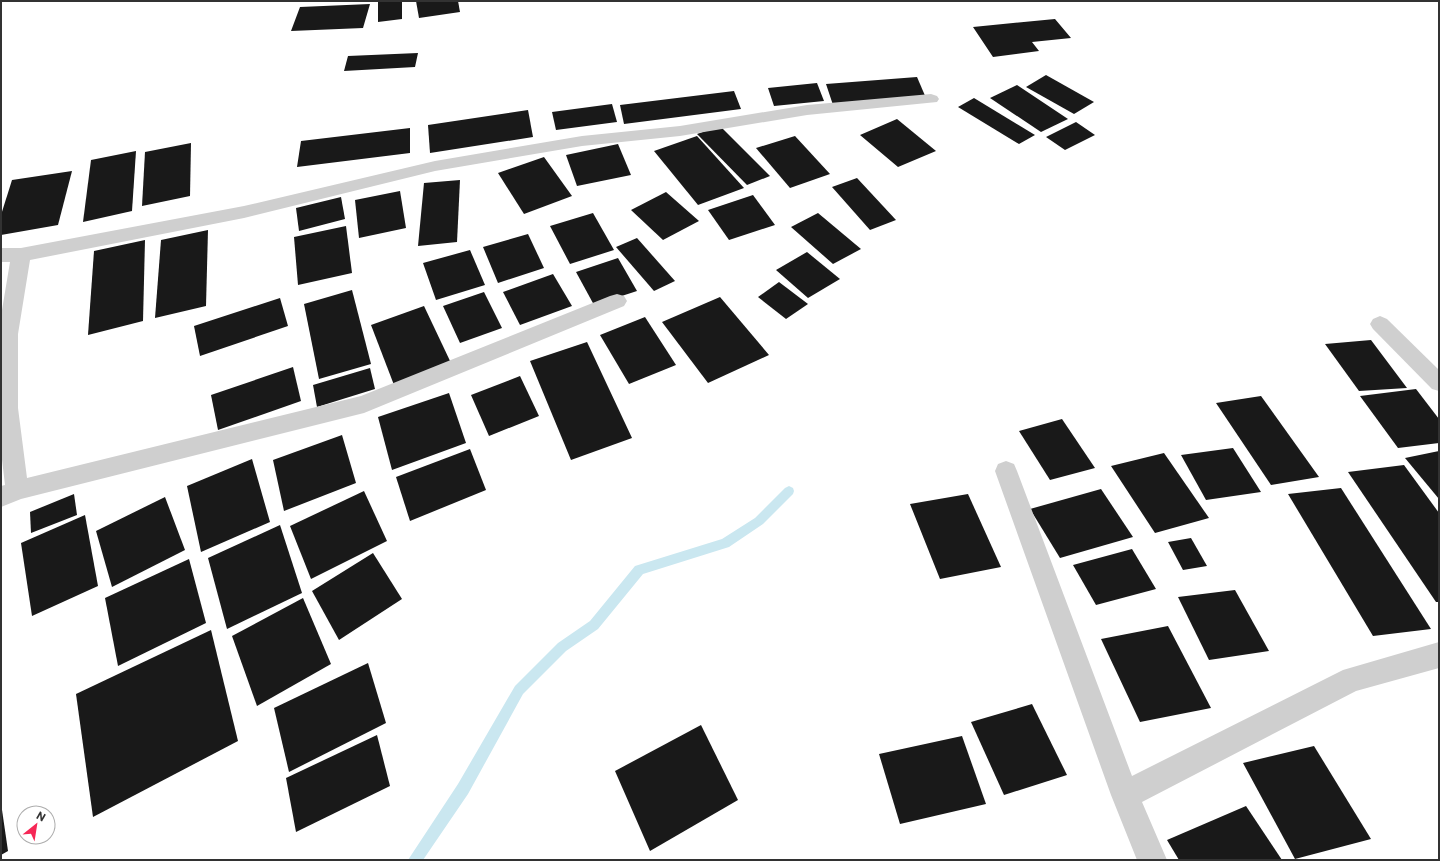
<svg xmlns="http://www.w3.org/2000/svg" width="1440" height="861" font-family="Commissioner,sans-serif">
  <rect width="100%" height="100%" fill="#fff"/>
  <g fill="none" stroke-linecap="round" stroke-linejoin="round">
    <path fill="#cae7f0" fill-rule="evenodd" d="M789,486L793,488L794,491L793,494L763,524L729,547L643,574L598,629L566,651L523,694L468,794L423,860H408L458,784L515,686L558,643L590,621L635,566L722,539L755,518L785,488Z"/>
  </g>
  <g fill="#191919">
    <path d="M378,1H402V19L378,22Z"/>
    <path d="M416,1H458L460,12L419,18Z"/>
    <path d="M370,4L363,28L291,31L300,7Z"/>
    <path d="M1055,19L1071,38L1032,42L1039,51L993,57L973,27Z"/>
    <path d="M418,53L415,67L344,71L348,56Z"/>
    <path d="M1046,75L1094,102L1074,114L1026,87Z"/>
    <path d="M917,77L926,98L833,105L826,84Z"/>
    <path d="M817,83L824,101L774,106L768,88Z"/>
    <path d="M1017,85L1068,119L1041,132L990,98Z"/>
    <path d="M734,91L741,109L624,124L620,105Z"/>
    <path d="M974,98L1035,135L1019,144L958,107Z"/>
    <path d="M612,104L617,122L556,130L552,112Z"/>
    <path d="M528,110L533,137L430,153L428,125Z"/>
    <path d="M897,119L936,151L898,167L860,135Z"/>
    <path d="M1076,122L1095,135L1065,150L1046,137Z"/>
    <path d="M720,126L770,176L747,185L697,134Z"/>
    <path d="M410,128V153L297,167L301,141Z"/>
    <path d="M697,136L744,188L698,205L654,151Z"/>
    <path d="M795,136L830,174L790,188L756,148Z"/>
    <path d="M191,143L190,196L142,206L145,152Z"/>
    <path d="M618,144L631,175L577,186L566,155Z"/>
    <path d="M136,151L132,211L83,222L91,160Z"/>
    <path d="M544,157L572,196L524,214L498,173Z"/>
    <path d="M72,171L58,225L1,235V215L12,180Z"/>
    <path d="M857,178L896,220L870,230L832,187Z"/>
    <path d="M460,180L457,242L418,246L424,183Z"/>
    <path d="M400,191L406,228L359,238L355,200Z"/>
    <path d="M666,192L699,221L663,240L631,210Z"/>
    <path d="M753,195L775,225L729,240L708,210Z"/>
    <path d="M341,197L345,219L299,231L296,208Z"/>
    <path d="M593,213L614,250L570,264L550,226Z"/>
    <path d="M818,213L861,249L833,264L791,227Z"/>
    <path d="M346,226L352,273L298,285L294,237Z"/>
    <path d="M208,230L206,306L155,318L161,240Z"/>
    <path d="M528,234L544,268L498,283L483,247Z"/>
    <path d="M637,238L675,281L654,291L616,247Z"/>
    <path d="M145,240L143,321L88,335L94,251Z"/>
    <path d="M470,250L485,285L436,300L423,263Z"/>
    <path d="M807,252L840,279L808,298L776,270Z"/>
    <path d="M618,258L637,291L594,305L576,272Z"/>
    <path d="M553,274L572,306L520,325L503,292Z"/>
    <path d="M779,282L808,304L786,319L758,297Z"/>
    <path d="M352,290L371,364L319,379L304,304Z"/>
    <path d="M484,292L502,328L460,343L443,306Z"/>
    <path d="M720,297L769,355L708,383L662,322Z"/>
    <path d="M280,298L288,326L200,356L194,326Z"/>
    <path d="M424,306L451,363L394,385L371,325Z"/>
    <path d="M645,317L676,365L629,384L600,335Z"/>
    <path d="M1371,340L1407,388L1359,391L1325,344Z"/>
    <path d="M587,342L632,438L571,460L530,361Z"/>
    <path d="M293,367L301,401L218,430L211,395Z"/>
    <path d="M370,368L375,389L317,407L313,385Z"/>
    <path d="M520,376L539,416L489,436L471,395Z"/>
    <path d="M1416,389L1439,419V443L1398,448L1360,396Z"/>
    <path d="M449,393L466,443L392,470L378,417Z"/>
    <path d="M1261,396L1319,477L1271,485L1216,403Z"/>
    <path d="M1062,419L1095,468L1050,480L1019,431Z"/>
    <path d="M342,435L356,483L284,511L273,460Z"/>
    <path d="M1233,448L1261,492L1206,500L1181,455Z"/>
    <path d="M470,449L486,490L410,521L396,477Z"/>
    <path d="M1439,451V499L1405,458Z"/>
    <path d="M1164,453L1209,518L1155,533L1111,466Z"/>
    <path d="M252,459L270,522L201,552L187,486Z"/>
    <path d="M1404,465L1439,513V602H1436L1348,472Z"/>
    <path d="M1341,488L1431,629L1373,636L1288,494Z"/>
    <path d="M1101,489L1133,537L1060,558L1030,509Z"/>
    <path d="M364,491L387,541L311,579L290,526Z"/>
    <path d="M74,494L77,515L31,533L30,512Z"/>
    <path d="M968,494L1001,567L940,579L910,504Z"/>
    <path d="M165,497L185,550L112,587L96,531Z"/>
    <path d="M85,515L98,586L32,616L21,543Z"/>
    <path d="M280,525L302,593L227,629L208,558Z"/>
    <path d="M1191,538L1207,566L1183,570L1168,542Z"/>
    <path d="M1132,549L1156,589L1096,605L1073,565Z"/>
    <path d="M373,553L402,599L339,640L312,591Z"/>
    <path d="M189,559L206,623L118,666L105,598Z"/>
    <path d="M1235,590L1269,651L1209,660L1178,597Z"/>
    <path d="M303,598L331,664L257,706L232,636Z"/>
    <path d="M1168,626L1211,708L1140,722L1101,639Z"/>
    <path d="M211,630L238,741L93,817L76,694Z"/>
    <path d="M368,663L386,723L289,772L274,708Z"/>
    <path d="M1032,704L1067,775L1004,795L971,722Z"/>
    <path d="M701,725L738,800L650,851L615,771Z"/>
    <path d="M377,735L390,786L296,832L286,778Z"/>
    <path d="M962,736L986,804L900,824L879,754Z"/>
    <path d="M1314,746L1371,839L1295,859L1243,763Z"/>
    <path d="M1,803L8,851L1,855Z"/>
    <path d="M1246,806L1282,860H1179L1167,840Z"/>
  </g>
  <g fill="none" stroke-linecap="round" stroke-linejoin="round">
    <g fill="#cfcfcf" fill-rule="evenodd">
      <path d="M931,94L937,96L939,99L937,102L807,115L680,136L582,146L435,171L244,218L30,260L18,334V408L27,478L361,396L610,296L617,294L624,296L627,301L624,306L364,413L21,499L1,507V486L5,485L1,451V316L10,262H1V248H21L244,206L435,161L582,136L680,126L807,105Z"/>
      <path d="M1380,316L1387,319L1439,370V391L1432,389L1373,329L1370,324L1373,319Z"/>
      <path d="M1006,461L1014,464L1017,471L1132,776L1343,670L1439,642V668L1356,691L1142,802L1167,860H1137L1111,795L995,471L998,464Z"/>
    </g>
  </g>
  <rect width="1440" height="861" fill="none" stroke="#323232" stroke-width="4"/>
  <g transform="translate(36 825) rotate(30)"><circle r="19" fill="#ffffff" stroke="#adadad"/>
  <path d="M0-3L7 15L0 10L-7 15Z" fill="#f62756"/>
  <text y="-6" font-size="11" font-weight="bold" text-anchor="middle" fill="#323232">N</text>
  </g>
</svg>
